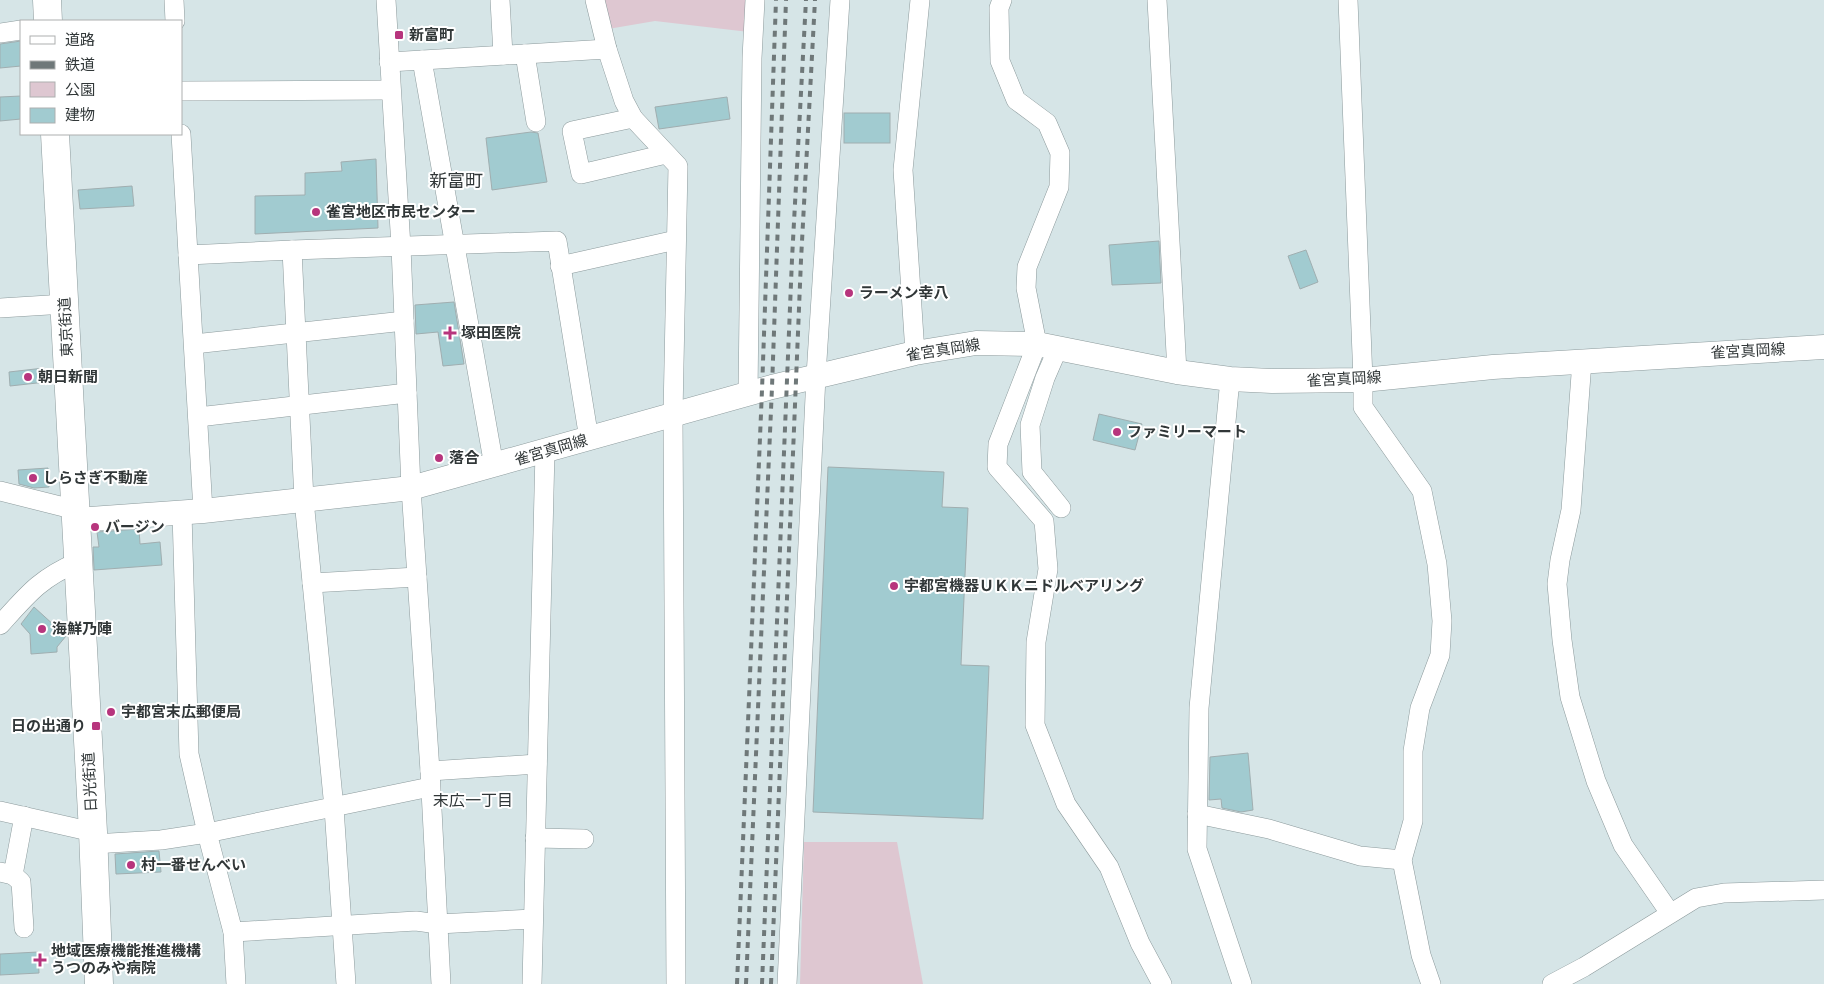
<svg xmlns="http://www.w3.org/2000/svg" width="1824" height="984" font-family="Figtree,'Noto Sans JP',sans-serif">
  <rect width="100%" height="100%" fill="#d6e5e7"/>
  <g fill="#dec7d1">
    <path d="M601,0H749V32L655,21L608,29Z"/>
    <path d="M804,842H897L923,984H800Z"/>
  </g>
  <g fill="#a1cbd0" stroke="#a0aeb0">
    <path d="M21,41V66L0,68V44Z"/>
    <path d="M21,96V119L0,121V97Z"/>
    <path d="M727,97L730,119L659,129L655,107Z"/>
    <rect x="844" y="113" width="46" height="30"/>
    <path d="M531,132L538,133L547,182L492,190L486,138Z"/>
    <path d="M376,159L378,228L255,234V196L305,195V173L342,171L341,162Z"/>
    <path d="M132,186L134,206L80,209L78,190Z"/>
    <path d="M1159,241L1161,283L1112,285L1109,245Z"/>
    <path d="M1306,250L1318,282L1300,289L1288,256Z"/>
    <path d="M454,302L464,364L443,366L438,332L416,334L415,305Z"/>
    <path d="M44,368L46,382L10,386L9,372Z"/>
    <path d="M1099,414L1142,424L1135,450L1093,440Z"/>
    <path d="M828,467L944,472L942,507L968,508L961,665L989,666L983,819L813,812Z"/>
    <path d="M48,468L49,487L34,488L19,484L18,470Z"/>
    <path d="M139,529L140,544L160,542L162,565L94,570L93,547H99L97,532Z"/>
    <path d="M34,607L66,636L57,647V652L31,654L30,634L21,624Z"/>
    <path d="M1248,753L1253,810L1241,812L1222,808L1221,799L1209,800L1210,757Z"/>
    <path d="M159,851L161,872L116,874L115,854Z"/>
    <path d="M38,952L39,973L0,975V954Z"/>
  </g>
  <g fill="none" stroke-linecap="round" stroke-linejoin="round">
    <g stroke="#8c9a9c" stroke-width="20">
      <g id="minor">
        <path d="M174,0L175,21"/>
        <path d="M386,0L401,247L411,488L430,771L441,984"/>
        <path d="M500,0L503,55"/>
        <path d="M595,0L607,49L624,101L633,118L678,166L673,414L676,984"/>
        <path d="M1002,0L999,8L1000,61L1016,100L1047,123L1060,153L1059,187L1027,267L1026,288L1037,344L998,444L997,467L1044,521L1048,569L1036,642L1035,725L1066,804L1109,867L1140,943L1162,984"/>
        <path d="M1157,0L1177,372"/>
        <path d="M1348,0L1363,380V407L1422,491L1437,564L1442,621L1440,655L1420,708L1413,751V821L1402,860L1421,955L1431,984"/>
        <path d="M0,33L21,30"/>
        <path d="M525,54L536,122"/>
        <path d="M422,60L494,466"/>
        <path d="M389,62L607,49"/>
        <path d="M181,91L391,90"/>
        <path d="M633,118L572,131L581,174L666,154"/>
        <path d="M181,134L203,511"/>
        <path d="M292,250L304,500L334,808L346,984"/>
        <path d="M188,255L292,250L557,241L589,439"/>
        <path d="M560,266L676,240"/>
        <path d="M0,308L65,304"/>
        <path d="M194,344L404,321"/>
        <path d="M1058,348L1045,378L1030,425L1032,472L1061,508"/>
        <path d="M915,353L903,170L920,0"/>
        <path d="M1582,361L1571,510L1560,560L1557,584L1562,640L1570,697L1596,781L1623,845L1670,913"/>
        <path d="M1230,379L1199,708L1197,849L1242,984"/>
        <path d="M748,394L752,58L755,0"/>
        <path d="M198,417L407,393"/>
        <path d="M0,491L76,510"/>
        <path d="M182,513L189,754L207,833L233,932L236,984"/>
        <path d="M312,583L417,577"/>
        <path d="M0,625C27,595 40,578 78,562"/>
        <path d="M430,771L537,764"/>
        <path d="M0,811L93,832"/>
        <path d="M1197,814L1269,829L1360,856L1402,860"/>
        <path d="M535,838L584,839"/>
        <path d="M93,844L161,840L207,833L430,787"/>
        <path d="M0,872L13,875L24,816"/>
        <path d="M13,875L21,882L24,928"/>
        <path d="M233,932L416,921L438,924L533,919"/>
        <path d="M532,984L545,451"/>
        <path d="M787,984L816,376L840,0"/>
        <path d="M1552,984L1584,967L1696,898L1724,893L1824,890"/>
      </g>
    </g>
    <g stroke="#8c9a9c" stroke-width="25">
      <path id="major" d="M76,520L203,511L411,488L772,387L915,353L976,343L1037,344L1177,372L1230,379L1272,381L1363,380L1493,367L1824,347"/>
    </g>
    <g stroke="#8c9a9c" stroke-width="29">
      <g id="highway">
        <path d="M47,0L48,21"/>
        <path d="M55,134L93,832L99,984"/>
      </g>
    </g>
    <use href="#minor" stroke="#fff" stroke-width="19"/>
    <use href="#major" stroke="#fff" stroke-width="24"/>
    <use href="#highway" stroke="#fff" stroke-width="28"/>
    <g stroke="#6f7879" stroke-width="4" stroke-dasharray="6 6" stroke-linecap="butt">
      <path d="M737,984L762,390L776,0"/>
      <path d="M746,984L772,387L786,0"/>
      <path d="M762,984L792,259L806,0"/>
      <path d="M771,984L801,260L815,0"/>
    </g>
  </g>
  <g fill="#b7357d" stroke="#fff" stroke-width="2">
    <rect x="394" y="30" width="10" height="10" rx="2.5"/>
    <circle cx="316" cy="212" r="5"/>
    <circle cx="849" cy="293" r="5"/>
    <path d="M447.5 325.5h5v5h5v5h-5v5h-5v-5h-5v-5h5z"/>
    <circle cx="28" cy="377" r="5"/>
    <circle cx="1117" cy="432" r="5"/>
    <circle cx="439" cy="458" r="5"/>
    <circle cx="33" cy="478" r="5"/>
    <circle cx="95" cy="527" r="5"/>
    <circle cx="894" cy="586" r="5"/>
    <circle cx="42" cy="629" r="5"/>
    <circle cx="111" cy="712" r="5"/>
    <rect x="91" y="721" width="10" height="10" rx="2.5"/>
    <circle cx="131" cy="865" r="5"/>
    <path d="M37.5 952.5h5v5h5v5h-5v5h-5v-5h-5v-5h5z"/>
  </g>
  <g text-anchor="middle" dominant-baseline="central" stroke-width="4" stroke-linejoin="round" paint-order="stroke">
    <g font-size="15" font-weight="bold" fill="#313738" stroke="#fff" text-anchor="start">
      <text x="409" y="35">新富町</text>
      <text x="326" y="212">雀宮地区市民センター</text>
      <text x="859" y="293">ラーメン幸八</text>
      <text x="461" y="333">塚田医院</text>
      <text x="38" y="377">朝日新聞</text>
      <text x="1127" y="432">ファミリーマート</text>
      <text x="449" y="458">落合</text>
      <text x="43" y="478">しらさぎ不動産</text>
      <text x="105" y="527">バージン</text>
      <text x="904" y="586">宇都宮機器ＵＫＫニドルベアリング</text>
      <text x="52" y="629">海鮮乃陣</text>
      <text x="121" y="712">宇都宮末広郵便局</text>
      <text x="86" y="726" text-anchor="end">日の出通り</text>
      <text x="141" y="865">村一番せんべい</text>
      <text x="51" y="951">地域医療機能推進機構<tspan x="51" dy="17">うつのみや病院</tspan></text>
    </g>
    <g font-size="15" fill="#313738" stroke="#fff">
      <text transform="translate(66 327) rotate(-93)">東京街道</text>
      <text transform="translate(943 350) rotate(-9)">雀宮真岡線</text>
      <text transform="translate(1748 351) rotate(-3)">雀宮真岡線</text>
      <text transform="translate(1344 379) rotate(-3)">雀宮真岡線</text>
      <text transform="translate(551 450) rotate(-16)">雀宮真岡線</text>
      <text transform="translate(90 782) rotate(-93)">日光街道</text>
    </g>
    <g font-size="16" fill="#313738" stroke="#fff">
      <text x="473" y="800">末広一丁目</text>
    </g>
    <g font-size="18" fill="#313738" stroke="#fff">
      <text x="456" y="181">新富町</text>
    </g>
  </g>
  <rect x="20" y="20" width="162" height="115" fill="#ffffff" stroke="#adafaf"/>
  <rect x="30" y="36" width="25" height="8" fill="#ffffff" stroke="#adafaf"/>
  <text x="65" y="45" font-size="15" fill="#313738">道路</text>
  <rect x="30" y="61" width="25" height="8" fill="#6f7879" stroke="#adafaf"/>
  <text x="65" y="70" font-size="15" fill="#313738">鉄道</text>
  <rect x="30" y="82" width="25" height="15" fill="#dec7d1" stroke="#adafaf"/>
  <text x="65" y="95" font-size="15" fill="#313738">公園</text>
  <rect x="30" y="108" width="25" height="15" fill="#a1cbd0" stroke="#adafaf"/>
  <text x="65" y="120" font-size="15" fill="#313738">建物</text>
</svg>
